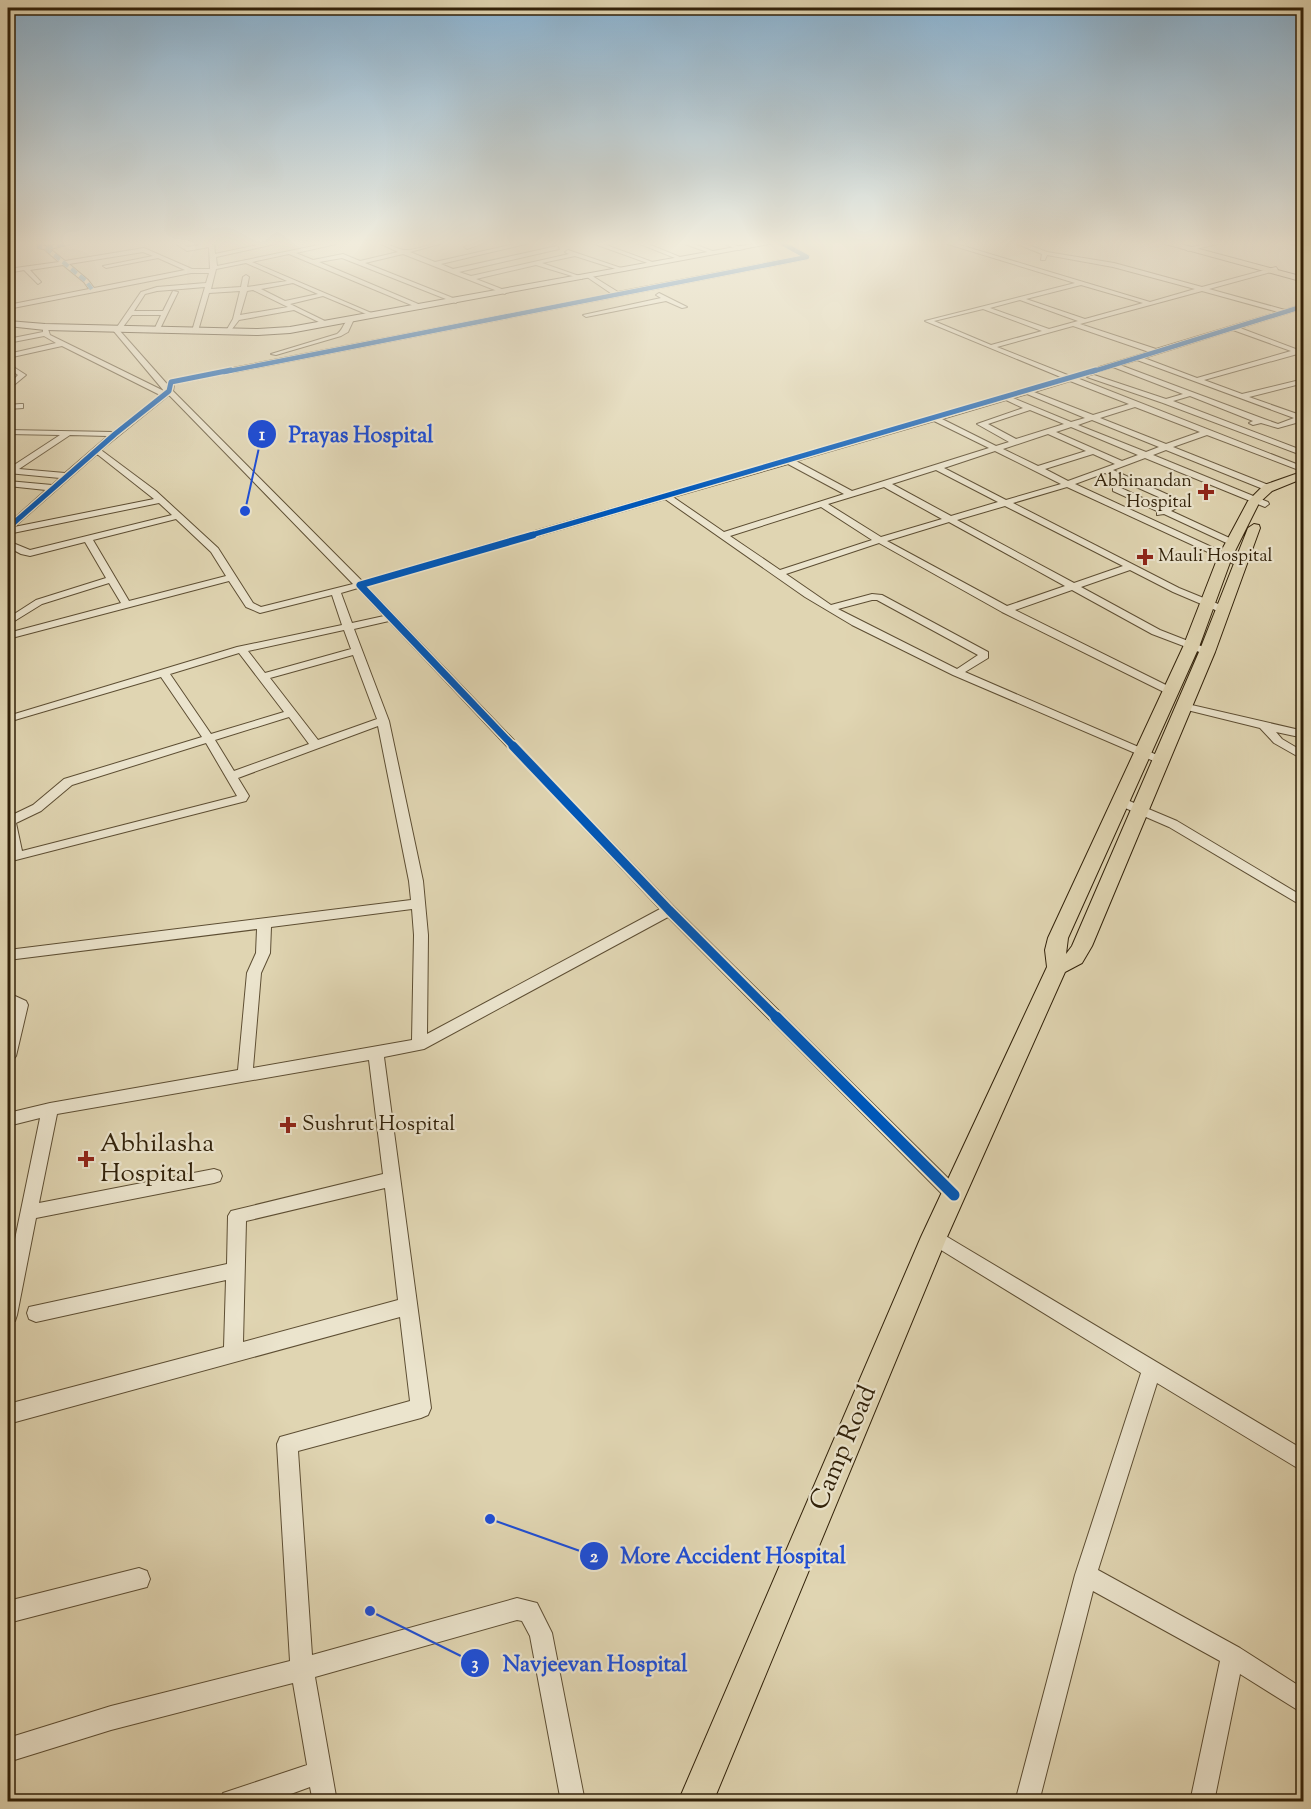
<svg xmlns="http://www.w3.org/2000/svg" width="1311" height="1809" font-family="'Sorts Mill Goudy',serif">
  <rect width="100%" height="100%" fill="#e0d5b2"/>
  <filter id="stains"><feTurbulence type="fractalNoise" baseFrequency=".00333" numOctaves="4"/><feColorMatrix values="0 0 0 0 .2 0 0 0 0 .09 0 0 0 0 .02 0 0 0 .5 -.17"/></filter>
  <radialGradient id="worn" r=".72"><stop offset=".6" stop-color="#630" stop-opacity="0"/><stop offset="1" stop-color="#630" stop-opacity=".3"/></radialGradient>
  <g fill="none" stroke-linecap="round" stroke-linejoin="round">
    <g stroke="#5d4e33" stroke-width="2">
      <g id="street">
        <path d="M38,242H44L43,246H46L79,242L50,249L65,261L144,248L192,269H210L209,247L187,251L173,242H180L188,247L214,242L215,254L272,242H284L216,257L217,266L333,242H345L296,253L313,260L343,254L360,261L398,252L377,242C387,242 395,249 404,250C417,251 433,242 447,242L410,252L435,262L523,242H534L441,264L453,269L557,246L559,249L459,272L471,276L569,254L565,252L568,250L627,270L622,271L575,256L542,263L582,277V279L536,265L476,279L507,291L505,294L403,254L365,263L458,300L456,303L342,258L319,262L423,306L421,309L289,254L252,262L376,315L371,316L323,296L290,304L329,323V325H325L294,310L239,320L229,333L226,331L233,319L240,291L209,293L198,331L195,333L192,331L205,287L157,291L145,294L134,311H163L173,291L178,292L159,331L154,330L161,315H132L120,331L167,384L171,380L612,294L587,277L589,274L618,292L802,256L778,242H785L809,256L807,259L174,384L173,391L362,581L1063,378L925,321L1075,283L941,242H950L1150,302L1195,289L1113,267L1047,255L1045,260H1041L1042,254L1012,242H1020L1047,252L1114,263L1202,287L1276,267L1278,270L1209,289L1285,310L1304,304V308L1240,328L1301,351V353L1204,380L1242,394L1304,379V383L1249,397L1303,416V421L1278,428L1261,423L1253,425L1249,423L1253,421L1190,396L1173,401L1304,451V456L1163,403L1087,377L1094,375L1166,399L1183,394L1113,367L1077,378L1304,467V472L1207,435L1173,447L1271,486V490L1268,491L1166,450L1153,455L1268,502L1269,504L1265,507L1145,458L1113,470L1182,501V505L1171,511L1236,541L1238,543L1233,546L1164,514L1157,515V511L1113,491V487H1119L1164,508L1172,503L1105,473L1075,484L1242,561V565H1236L1067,487L1013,503L1179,588L1228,608V612H1220L1173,592L1130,570L1081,587L1160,630L1206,648L1207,650L1202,653L1152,634L1072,590L1015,610L1174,689V693H1166L1002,612L879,543L786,574L831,605L872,594L882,595L988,652V658L965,672L1164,758L1166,760L1164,762H1156L953,675L852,625L805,597L665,499L366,586L674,907L960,1190L963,1195L960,1200L954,1202L948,1200L668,917L424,1049L384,1057L431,1408L428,1415L421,1418L298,1451L312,1655L517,1598L537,1603L552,1633L585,1802H561L530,1636L522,1621L517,1620L315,1677L337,1802H313L310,1787L269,1802H220L223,1793L307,1765L293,1683L111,1730L8,1762V1738L111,1706L290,1661L277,1444L280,1437L410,1401L400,1317L8,1424V1404L224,1347L226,1280L36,1322L29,1319L27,1313L29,1307L227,1264L228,1216L231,1211L383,1174L369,1060L57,1114L39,1203L214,1169L220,1171L222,1176L220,1181L214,1183L36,1218L17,1315L15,1321L8,1323V1273L40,1118L8,1126V1113L50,1103L238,1070L247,973L256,953L257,929L8,960V950L411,900L409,881L378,726L238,778L249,796L246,801L8,862V854L10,853L8,842V817L33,805L64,779L202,737L161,677L8,722V716L237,647L342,625L332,595L260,613L246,607L229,581L8,639V633L121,603L109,583L42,604L8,625V618L36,600L106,578L85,542L30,556L21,554L8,547V541L30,550L172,515L159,503L8,534V524L46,490L8,486V481L52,485L60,478L8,473V469L60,435L8,434V430L113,432L160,395L62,346L8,358V354L56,343L44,336L8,343V339L43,332V326H47L50,335L164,391L112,329L117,327L141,292L157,287L206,283L209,273H191L8,309V305L89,289L84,282L63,265L30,270L41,282L38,284L24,270L8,273V269L59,262L44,249L38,248ZM143,252L153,256L103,266L106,268L158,258L185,270L94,288L88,280L69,264ZM246,263L287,281L247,287L249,277L246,275L243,277L241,287L211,289L216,269ZM293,283L318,294L285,301L261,289ZM1081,285L1143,303L1085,319L1026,299ZM253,290L288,307L240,315L247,291ZM1202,291L1278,312L1156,349L1080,324ZM1020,300L1078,321L1049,329L990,308ZM983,309L1042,331L991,345L934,321ZM1073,326L1149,352L1070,376L997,347ZM1233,330L1291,351L1197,378L1144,358ZM1137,360L1294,418L1278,424L1264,419L1120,365ZM1070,381L1129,404L1093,415L1034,392ZM1027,394L1085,418L1071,422L1013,398ZM169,395L353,584L261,607L253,603L218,548L156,491L101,450ZM1006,400L1023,408L977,424L1009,442L996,446L942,419ZM1135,407L1200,432L1166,444L1100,418ZM1030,410L1064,424L1016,439L988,424ZM1092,420L1159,447L1146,452L1078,425ZM934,421L989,448L852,491L796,461ZM1071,427L1138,455L1122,461L1056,432ZM1048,434L1086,451L1038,466L1003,449ZM70,435L108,436L65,473L19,469ZM995,451L1061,484L1006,500L944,468ZM97,454L154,499L14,527ZM1093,454L1115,464L1068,481L1045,469ZM788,464L844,494L724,532L673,497ZM936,470L998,502L951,516L892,484ZM884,487L942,519L881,537L828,504ZM1005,506L1123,566L1074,583L957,520ZM821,507L872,540L780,570L730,536ZM176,519L211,552L226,576L129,601L93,540ZM949,522L1065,586L1007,606L887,541ZM358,588L384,616L352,623L341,593ZM872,600H877L978,655L957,669L838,609ZM389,621L660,909L427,1034L428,935L423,881L389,721L354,629ZM344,630L351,649L265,673L248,651ZM239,653L284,712L211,734L170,674ZM353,655L377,719L318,740L270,678ZM289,717L309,744L234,771L215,740ZM206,743L237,796L22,851L16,823L41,811L72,785ZM412,909L414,935L412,1040L253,1068L261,973L270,953L271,927ZM385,1188L398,1300L243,1342L246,1221Z"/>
        <path d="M477,242H487L467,249L464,247Z"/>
        <path d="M589,242H598L658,264L653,265Z"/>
        <path d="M635,242H643L685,259L680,260Z"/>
        <path d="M679,242H688L718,253L713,254Z"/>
        <path d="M720,242H728L744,249L739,250Z"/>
        <path d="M1213,242H1225L1188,251L1185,249Z"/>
        <path d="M1288,242L1304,244V248L1288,243Z"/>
        <path d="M659,293L687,307L682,308L666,301L586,317L583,315L661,298L656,295Z"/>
        <path d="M351,317L354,319L348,332L341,336L276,355L271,354L337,334C344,329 344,320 351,317Z"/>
        <path d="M12,366L26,375L8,390V385L18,375L8,368Z"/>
        <path d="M20,404H23V408L8,409V405Z"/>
        <path d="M1183,703L1304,731V738L1276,732L1282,739L1304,752V760L1274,743L1260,728L1179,708V704Z"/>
        <path d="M1120,797L1177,821L1304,897V907L1169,827L1116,804L1114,801Z"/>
        <path d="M15,996L26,1001L28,1005L16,1056L13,1060L8,1062V1029L13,1007H8V997Z"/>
        <path d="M934,1229L1304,1450V1472L1157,1383L1098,1570L1240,1648L1304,1689V1714L1240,1674L1214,1802H1190L1220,1661L1093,1591L1039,1802H1015L1075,1575L1141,1373L928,1242L925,1237L928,1232Z"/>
        <path d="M139,1568L147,1571L150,1579L147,1587L8,1623V1601Z"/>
      </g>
    </g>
    <g stroke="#312109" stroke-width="2">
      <path id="secondary" d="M763,242H780L290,333L258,335L45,330L8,326V321L45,324L258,329L290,327Z"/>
    </g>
    <g stroke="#312109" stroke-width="2">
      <g id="primary">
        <path d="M1158,242H1173L1304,277V282Z"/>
        <path d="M1304,414V424L1296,421V417Z"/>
        <path d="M1304,471V478L1272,491L1259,503L1232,557L1199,647L1068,938L1066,954L1072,946L1199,652L1248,528L1254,524L1259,525L1260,528L1215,652L1092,946L1082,963L1065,972L947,1237L713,1802H678L921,1237L1047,967L1045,950L1048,938L1183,647L1218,557L1248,501L1264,485Z"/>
      </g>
    </g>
    <use href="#street" fill="#ebe4cd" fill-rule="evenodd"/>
    <use href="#secondary" fill="#ebe4cd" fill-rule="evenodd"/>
    <use href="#primary" fill="#e0d5b2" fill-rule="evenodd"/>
    <g stroke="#3d95d2" stroke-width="4" stroke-dasharray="7 4" stroke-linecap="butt">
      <path d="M41,242L40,247L46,248L86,281L93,291"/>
      <path d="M46,248L77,242"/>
    </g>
    <g stroke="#ebe4cd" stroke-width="6">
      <g id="cycleway-far4">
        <path d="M224,372L807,257L780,242"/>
        <path d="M1091,372L1304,306"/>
      </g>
    </g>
    <g stroke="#ebe4cd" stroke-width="8">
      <g id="cycleway-far3">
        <path d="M8,528L115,434L169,391L171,382L231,370"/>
        <path d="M528,536L1096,370"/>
      </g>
    </g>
    <g stroke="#ebe4cd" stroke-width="10">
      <path id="cycleway-far2" d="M514,747L360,585L533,535"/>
    </g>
    <g stroke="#ebe4cd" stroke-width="13">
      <path id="cycleway-far1" d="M513,746L669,910L777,1018"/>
    </g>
    <g stroke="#ebe4cd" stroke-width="15">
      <path id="cycleway" d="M776,1017L954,1195"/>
    </g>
    <use href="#cycleway-far4" stroke="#0057b8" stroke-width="4.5"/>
    <use href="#cycleway-far3" stroke="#0057b8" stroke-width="5"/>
    <use href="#cycleway-far2" stroke="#0057b8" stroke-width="7"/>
    <use href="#cycleway-far1" stroke="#0057b8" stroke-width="9"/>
    <use href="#cycleway" stroke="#0057b8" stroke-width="11"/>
  </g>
  <linearGradient id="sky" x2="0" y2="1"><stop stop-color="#89b4d5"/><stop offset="0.49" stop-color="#f1ecdc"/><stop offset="1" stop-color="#f1ecdc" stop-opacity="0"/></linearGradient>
  <rect width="1311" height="496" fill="url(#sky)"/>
  <g fill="#8f2418" stroke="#ebe4cd" stroke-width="2">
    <path d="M1203 483h6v6h6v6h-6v6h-6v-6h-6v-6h6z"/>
    <path d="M1142 548h6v6h6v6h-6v6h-6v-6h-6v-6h6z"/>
    <path d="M285 1116h6v6h6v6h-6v6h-6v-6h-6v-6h6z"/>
    <path d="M83 1150h6v6h6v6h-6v6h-6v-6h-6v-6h6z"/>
  </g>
  <g text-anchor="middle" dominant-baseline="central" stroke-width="4.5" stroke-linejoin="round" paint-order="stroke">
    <g font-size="18" fill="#312109" stroke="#ebe4cd" text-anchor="end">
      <text x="1192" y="482">Abhinandan<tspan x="1192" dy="21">Hospital</tspan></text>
      <text x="1158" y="557" text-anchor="start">Mauli Hospital</text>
    </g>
    <g font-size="21" fill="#312109" stroke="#ebe4cd" text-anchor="start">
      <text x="302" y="1125">Sushrut Hospital</text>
    </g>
    <g font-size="26" fill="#312109" stroke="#ebe4cd" text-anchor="start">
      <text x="100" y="1144">Abhilasha<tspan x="100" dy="30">Hospital</tspan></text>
    </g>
    <g font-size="26" fill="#312109" stroke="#ebe4cd">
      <text transform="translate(844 1448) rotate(-67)">Camp Road</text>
    </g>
  </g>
  <path fill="none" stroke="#1d4ed8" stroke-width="2" d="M245 511L262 434M490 1519L594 1556M370 1611L475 1663"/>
  <g fill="#1d4ed8" stroke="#ebe4cd" stroke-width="2">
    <circle cx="245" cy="511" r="6"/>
    <circle cx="490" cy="1519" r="6"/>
    <circle cx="370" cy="1611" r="6"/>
    <circle cx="262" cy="434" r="15"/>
    <circle cx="594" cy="1556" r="15"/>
    <circle cx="475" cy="1663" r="15"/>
  </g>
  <g font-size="18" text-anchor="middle" font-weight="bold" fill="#fff">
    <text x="262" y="440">1</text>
    <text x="594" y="1562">2</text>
    <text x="475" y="1669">3</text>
  </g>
  <g font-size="22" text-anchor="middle" font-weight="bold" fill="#1d4ed8" stroke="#ebe4cd" stroke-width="4.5" stroke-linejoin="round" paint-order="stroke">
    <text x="361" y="442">Prayas Hospital</text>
    <text x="733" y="1563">More Accident Hospital</text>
    <text x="595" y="1671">Navjeevan Hospital</text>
  </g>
  <rect width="1311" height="1809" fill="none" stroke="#e0d5b2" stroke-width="30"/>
  <rect x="9" y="9" width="1293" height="1791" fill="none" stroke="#312109" stroke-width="3"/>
  <rect x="15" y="15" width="1281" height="1779" fill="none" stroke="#312109" stroke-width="1.5"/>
  <rect width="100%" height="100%" filter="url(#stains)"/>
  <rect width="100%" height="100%" fill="url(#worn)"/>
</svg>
